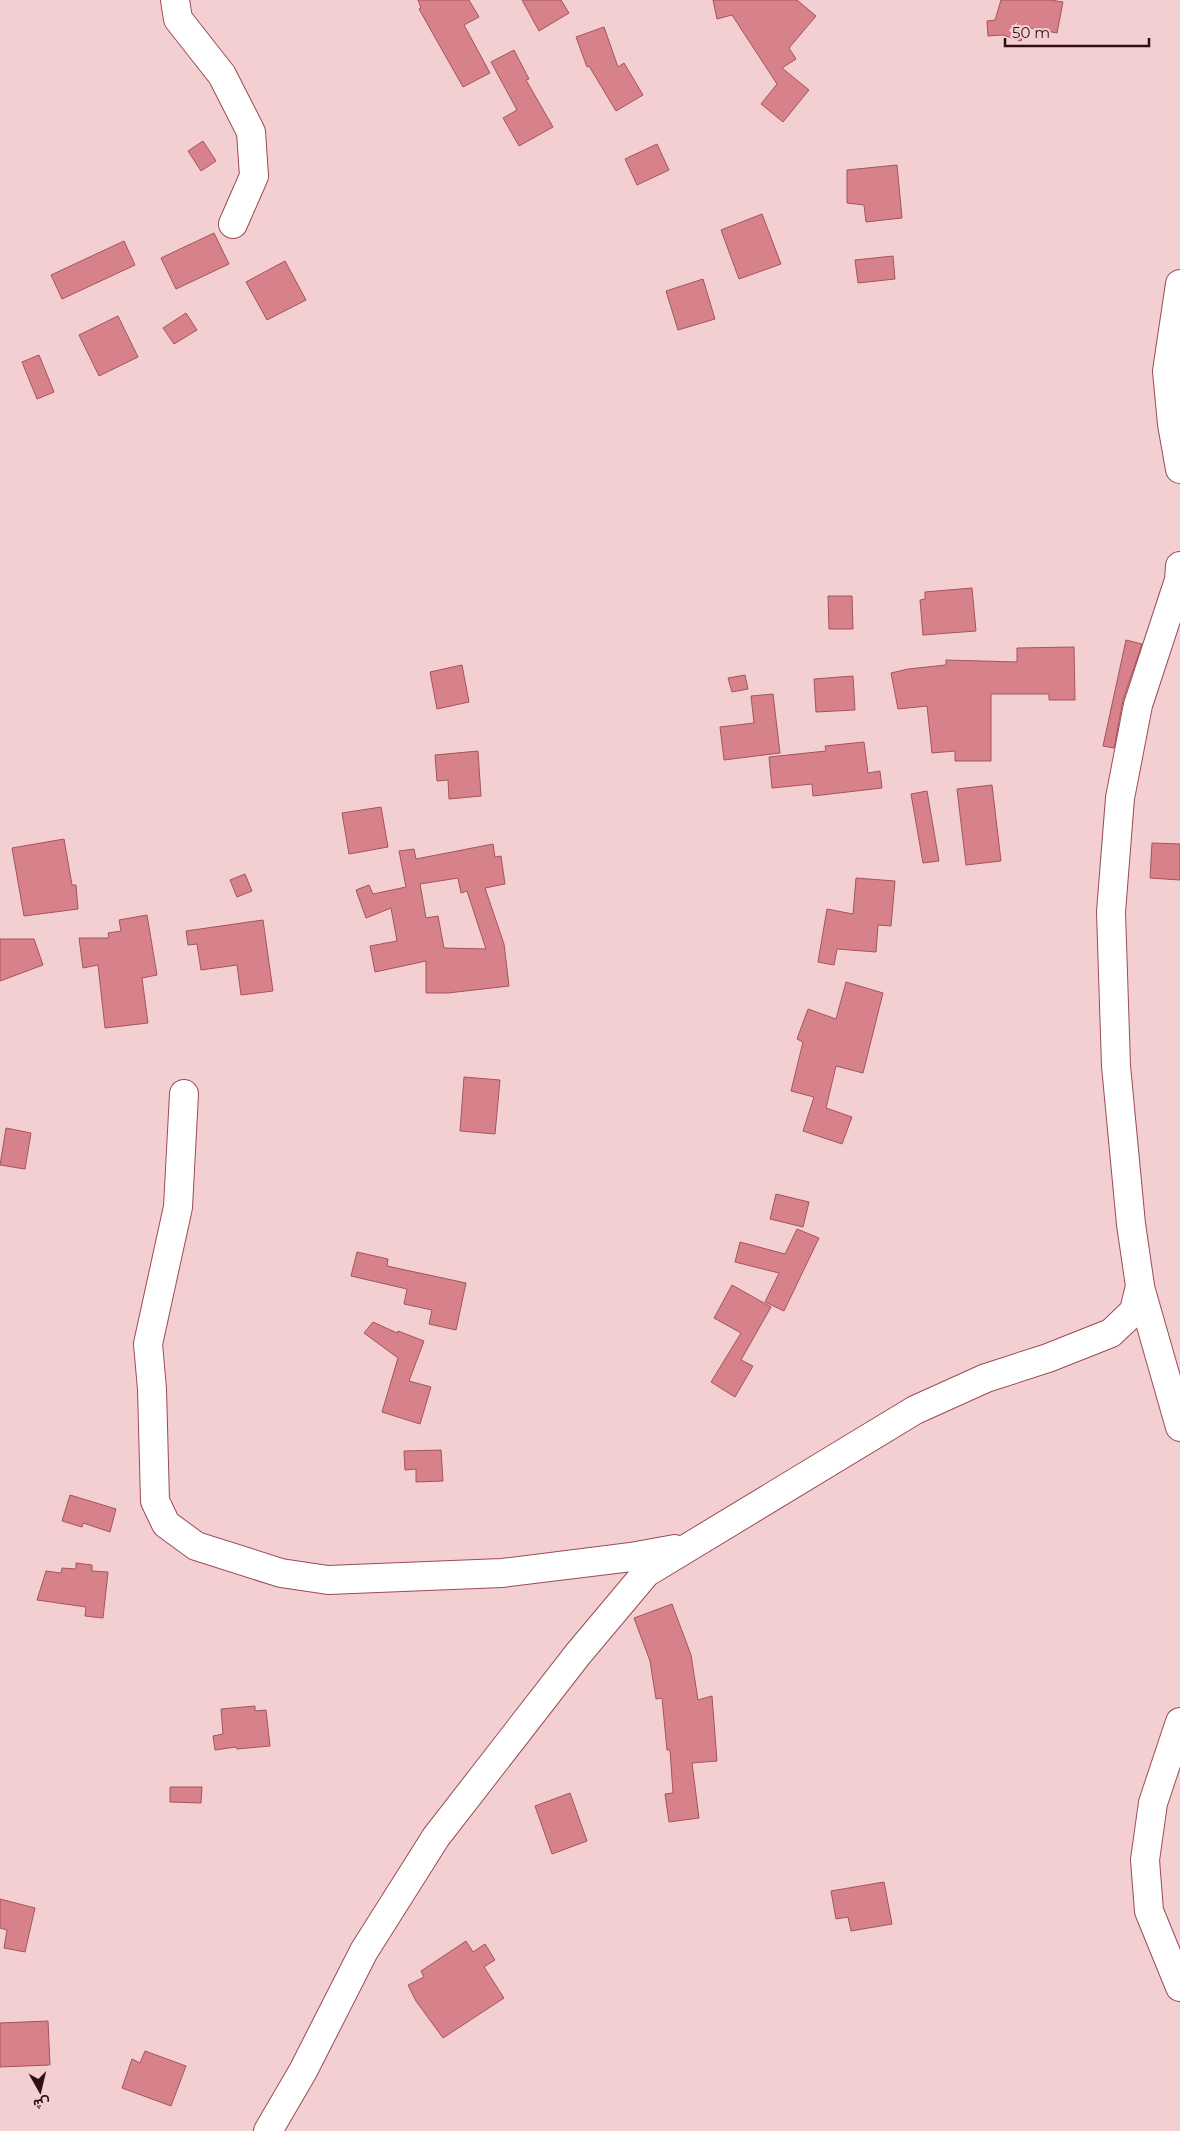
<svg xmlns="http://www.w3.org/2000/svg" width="1180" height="2131" font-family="Montserrat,Vazirmatn,sans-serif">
  <rect width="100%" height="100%" fill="#f4cfd1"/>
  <g fill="#d7828a" stroke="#a3545d" fill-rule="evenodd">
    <path d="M418,0H469L479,17L464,25L490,73L463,87L419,9L421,8Z"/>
    <path d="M522,0H561L569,13L539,31Z"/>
    <path d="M713,0H797L816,16L789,48L796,59L782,68L809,90L783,122L761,104L777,84L732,15L717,19Z"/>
    <path d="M1001,0H1050L1063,2L1057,33L1025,27L1021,41L1003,35L988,36L987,21L995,20Z"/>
    <path d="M604,27L618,67L624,63L643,95L616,111L589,66L587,67L576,37Z"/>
    <path d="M514,50L529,79L526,80L553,127L519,146L503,118L517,110L491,62Z"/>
    <path d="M203,141L216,161L201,171L188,151Z"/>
    <path d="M657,144L669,170L637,185L625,159Z"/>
    <path d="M897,165L902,218L866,222L864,205L847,203V170Z"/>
    <path d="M762,214L781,264L739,279L721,230Z"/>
    <path d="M214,233L229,264L176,289L161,258Z"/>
    <path d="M124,241L135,265L62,299L51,275Z"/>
    <path d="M893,256L895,279L858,283L855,260Z"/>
    <path d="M285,261L306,300L267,320L246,282Z"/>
    <path d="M703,279L715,319L678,330L666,291Z"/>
    <path d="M186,313L197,330L174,344L163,328Z"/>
    <path d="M118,316L138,357L99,376L79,335Z"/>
    <path d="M39,355L54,392L37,399L22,362Z"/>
    <path d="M972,588L976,631L923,635L920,600L925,599V592Z"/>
    <path d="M828,596H852L853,629H829Z"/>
    <path d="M1126,640L1142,644L1123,700L1114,748L1103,746Z"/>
    <path d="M1074,647L1075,700H1049V694H991V761H955V751L932,753L927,706L898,709L891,673L908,669L946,665V660L1017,662V648Z"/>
    <path d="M462,665L469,702L437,709L430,672Z"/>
    <path d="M745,675L748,689L732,692L728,678Z"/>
    <path d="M853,676L855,710L816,712L814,679Z"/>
    <path d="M773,694L780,753L724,760L720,727L754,723L751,696Z"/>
    <path d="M864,742L868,773L880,771L882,788L813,796L812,784L772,788L769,757L826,751L825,746Z"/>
    <path d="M478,751L481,796L449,799L448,780L437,781L435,755Z"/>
    <path d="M992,785L1001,861L966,865L957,789Z"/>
    <path d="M927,791L939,861L923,863L911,794Z"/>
    <path d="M381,807L388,847L349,854L342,813Z"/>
    <path d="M64,839L72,885H76L78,909L24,916L12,848Z"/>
    <path d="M1152,843L1180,844V880L1150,878Z"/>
    <path d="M493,844L495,857L501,856L505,884L485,888L504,944L509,986L448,993H426V961L375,972L370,946L397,941L391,908L366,918L356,890L369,885L373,894L406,887L399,851L414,849L416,859ZM458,878L461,893L467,891L486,949L444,948L438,916L426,918L420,884Z"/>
    <path d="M245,874L252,891L237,897L230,880Z"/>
    <path d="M856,878L895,881L891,926L878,925L876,952L837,949L834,965L818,962L827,909L853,914Z"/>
    <path d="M147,915L157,975L142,978L148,1023L105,1028L98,965L83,968L79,938H109L108,933L121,931L119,920Z"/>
    <path d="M263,920L273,991L241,995L237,965L201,970L197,944L188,945L186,931Z"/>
    <path d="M0,939H34L43,965L0,981Z"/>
    <path d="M846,982L883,993L863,1073L836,1066L826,1108L852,1117L842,1144L803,1131L814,1097L791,1091L803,1042L797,1039L808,1009L836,1019Z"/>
    <path d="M464,1077L500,1080L495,1134L460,1131Z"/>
    <path d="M6,1128L31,1133L25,1169L0,1165Z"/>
    <path d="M776,1194L809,1202L803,1227L770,1219Z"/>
    <path d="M797,1229L819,1238L784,1311L765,1302L779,1273L735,1262L740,1242L785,1254Z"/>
    <path d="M357,1252L388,1259L387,1266L466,1283L456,1330L429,1324L432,1310L404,1304L407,1289L351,1276Z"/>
    <path d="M732,1285L771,1307L741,1360L753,1366L735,1397L711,1382L741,1333L714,1318Z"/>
    <path d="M373,1322L397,1333L398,1331L424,1341L409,1381L431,1387L420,1424L382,1412L398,1358L364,1333Z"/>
    <path d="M441,1450L443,1481L416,1482V1469L405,1470L404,1451Z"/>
    <path d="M70,1495L116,1509L110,1532L83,1523L82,1527L62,1521Z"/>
    <path d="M76,1563L92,1565V1571L108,1572L103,1618L85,1616L86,1607L37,1600L46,1571L61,1573L62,1568L76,1569Z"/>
    <path d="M672,1604L691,1655L698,1700L712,1696L717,1761L692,1763L699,1818L669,1822L665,1794L673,1793L670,1750H667L662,1698L656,1699L650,1661L634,1618Z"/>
    <path d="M255,1706V1711L266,1710L270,1746L237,1749L236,1747L215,1750L213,1736L223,1734L221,1709Z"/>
    <path d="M170,1787H202L201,1803L170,1802Z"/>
    <path d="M570,1793L587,1841L552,1854L535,1806Z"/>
    <path d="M884,1882L892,1924L851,1931L848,1917L836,1919L831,1891Z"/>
    <path d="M0,1899L35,1908L25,1952L4,1948L7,1930L0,1928Z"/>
    <path d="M466,1941L473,1952L485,1944L495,1960L484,1967L504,1998L443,2038L416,2001L408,1985L424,1977L421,1971Z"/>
    <path d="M48,2021L50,2065L0,2067V2023Z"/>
    <path d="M145,2051L186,2066L171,2106L122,2088L132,2059L140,2063Z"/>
  </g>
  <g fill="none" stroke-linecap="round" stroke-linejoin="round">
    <g stroke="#9a4c55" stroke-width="30">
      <g id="minor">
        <path d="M175,0L178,19L222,75L251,132L254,176L233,224"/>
        <path d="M1180,284L1167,371L1172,424L1180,469"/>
        <path d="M184,1094L178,1207L148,1344L152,1389L155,1501L166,1524L196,1546L281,1573L328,1580L502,1573L631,1557L675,1549"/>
        <path d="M1140,1287L1180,1427"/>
        <path d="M1180,1722L1153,1803L1145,1860L1149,1911L1180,1987"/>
        <path d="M268,2131L303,2071L364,1951L436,1837L578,1654L646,1573L915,1410L986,1378L1048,1358L1111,1333L1134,1311L1140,1286L1131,1224L1116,1066L1111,912L1120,798L1138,705L1179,580L1180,566"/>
      </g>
    </g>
    <use href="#minor" stroke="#fff" stroke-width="28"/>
  </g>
  <g transform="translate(40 2091) rotate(172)" stroke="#f4cfd1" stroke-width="4" paint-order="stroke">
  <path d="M0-4L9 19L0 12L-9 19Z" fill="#2f0f13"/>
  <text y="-8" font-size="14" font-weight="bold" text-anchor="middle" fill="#2f0f13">ش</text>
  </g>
  <path d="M1005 38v8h144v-8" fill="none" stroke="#2f0f13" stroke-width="2.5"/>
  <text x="1012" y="38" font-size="15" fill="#2f0f13" stroke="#f4cfd1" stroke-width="4" paint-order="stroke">50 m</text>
</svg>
